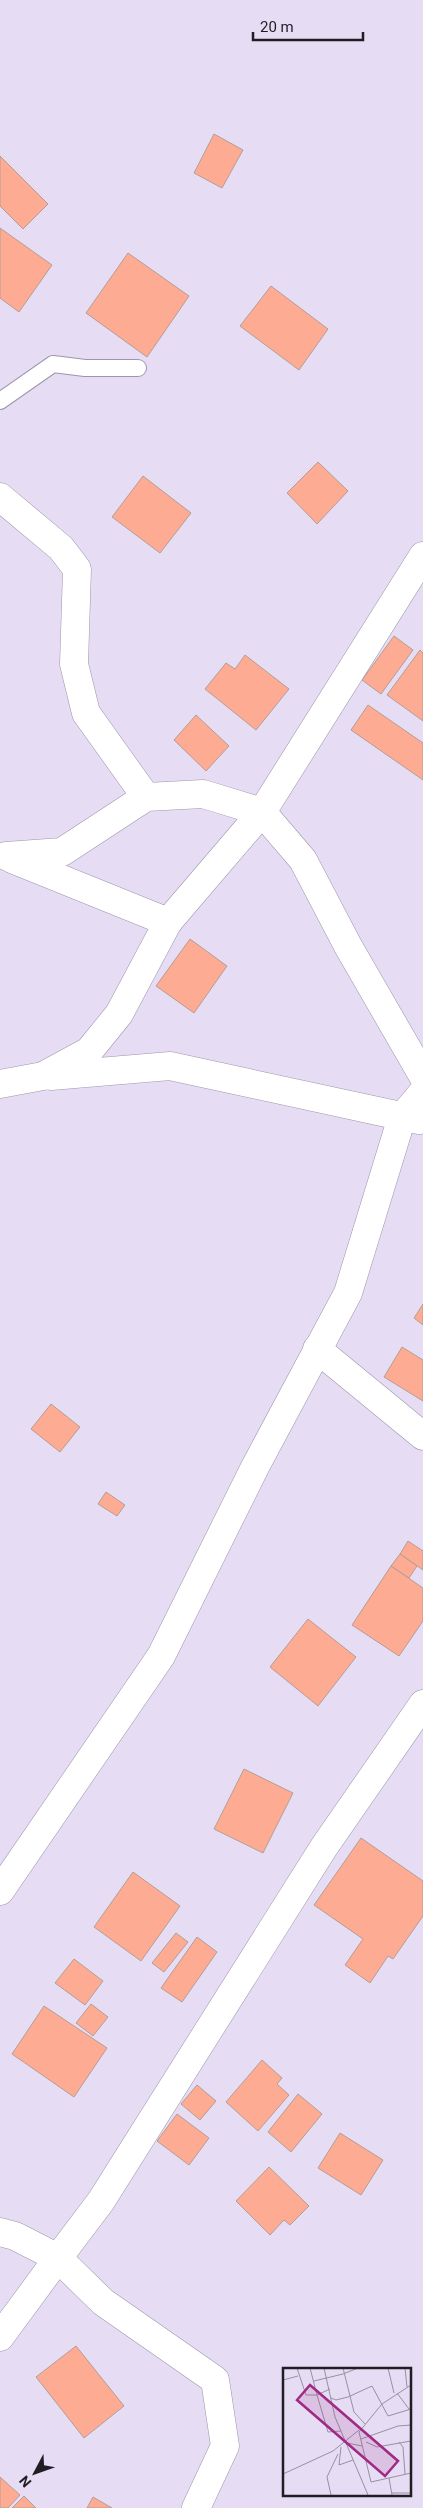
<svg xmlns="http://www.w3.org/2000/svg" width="423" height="2508" font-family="Roboto,sans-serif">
  <rect width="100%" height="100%" fill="#e6ddf4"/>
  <g fill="#fdab92" stroke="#b59d95">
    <path d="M214,134L243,150L222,188L194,173Z"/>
    <path d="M0,156L48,204L23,229L0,206Z"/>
    <path d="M0,228L52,265L19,312L0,298Z"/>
    <path d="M128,253L189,296L147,357L86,313Z"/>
    <path d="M271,286L328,329L299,370L240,326Z"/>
    <path d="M318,462L348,491L317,524L287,493Z"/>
    <path d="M143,476L191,513L160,553L112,517Z"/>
    <path d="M394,636L413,650L381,694L362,680Z"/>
    <path d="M420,650L423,653V721L387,695Z"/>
    <path d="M245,655L289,689L256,730L205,689L226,663L235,669Z"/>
    <path d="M368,705L423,743V780L351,730Z"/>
    <path d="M196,715L229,746L206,771L174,740Z"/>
    <path d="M190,939L227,966L194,1013L156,986Z"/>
    <path d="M423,1304V1325L414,1318Z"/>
    <path d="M402,1347L423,1360V1401L384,1377Z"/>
    <path d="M51,1404L80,1427L60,1452L31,1429Z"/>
    <path d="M106,1492L125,1505L117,1516L98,1504Z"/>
    <path d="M408,1541L423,1551V1570L400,1554Z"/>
    <path d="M400,1554L417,1566L409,1578L391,1566Z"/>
    <path d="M391,1566L423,1588V1621L399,1656L352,1625Z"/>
    <path d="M308,1619L356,1657L318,1706L270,1667Z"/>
    <path d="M244,1769L293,1793L263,1853L214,1829Z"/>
    <path d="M361,1838L423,1881V1916L393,1959L388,1956L370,1983L345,1965L363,1939L314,1905Z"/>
    <path d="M133,1872L180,1906L141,1961L94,1927Z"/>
    <path d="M176,1933L188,1942L164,1972L152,1963Z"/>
    <path d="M197,1937L217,1952L182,2002L161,1988Z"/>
    <path d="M74,1959L103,1981L85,2005L55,1983Z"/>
    <path d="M91,2004L108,2017L93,2036L76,2023Z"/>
    <path d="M44,2006L107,2048L74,2097L12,2054Z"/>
    <path d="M262,2060L282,2078L277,2084L289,2095L258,2131L226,2102Z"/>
    <path d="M197,2085L216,2101L200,2120L181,2104Z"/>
    <path d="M298,2094L322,2114L291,2152L268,2132Z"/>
    <path d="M177,2114L209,2138L189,2165L157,2141Z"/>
    <path d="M340,2133L383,2160L361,2195L318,2168Z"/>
    <path d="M269,2167L309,2206L290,2225L284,2220L270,2235L236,2201Z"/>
    <path d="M76,2346L124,2406L84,2438L36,2377Z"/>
    <path d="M0,2477L20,2495L8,2508H0Z"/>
    <path d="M24,2496L36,2508H12Z"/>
    <path d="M93,2497L112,2508H87Z"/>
  </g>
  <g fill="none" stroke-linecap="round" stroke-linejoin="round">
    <g stroke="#9d95aa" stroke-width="18">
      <path id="lane" d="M0,401L53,364L85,368H138"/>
    </g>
    <g stroke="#9d95aa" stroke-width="29">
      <g id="street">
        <path d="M0,497L61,548L77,569L74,664L86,713L146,797"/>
        <path d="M6,856L62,852L146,797L203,794L262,812L303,860L348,946L423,1076"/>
        <path d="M12,859L168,922"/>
        <path d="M51,1076L170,1066L419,1120"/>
        <path d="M0,1084L43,1076L89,1051L119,1014L168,922L262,812L423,556"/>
        <path d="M317,1349L423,1436"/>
        <path d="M0,1891L161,1656L255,1467L348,1293L402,1117L423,1092"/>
        <path d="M0,2232L15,2236L58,2258L0,2337"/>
        <path d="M196,2508L225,2446L215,2380L103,2302L58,2258L101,2201L324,1847L423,1704"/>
      </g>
    </g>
    <use href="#lane" stroke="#fff" stroke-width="16"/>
    <use href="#street" stroke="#fff" stroke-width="28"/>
  </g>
  <g transform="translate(283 2368)">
    <rect width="128" height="128" fill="#e6ddf4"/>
    <path fill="none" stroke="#9790a1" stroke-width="1" d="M14,0L23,27H34L45,64L58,63M27,0L34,27L47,21M41,0L52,49L85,127M60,0L71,44L82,56M105,0L111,25M122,0L124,19M60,6L75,0M0,12L15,8M31,13L60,6M128,17L99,36L76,64L88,114L128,105M114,25L126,41M48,30L53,32L65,29L89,18L105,48L128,41M78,71L115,58L128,57M83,74L94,79L128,73M116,74L120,79L122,106M64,75L79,78M58,79L56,97L70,92M0,106L50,83L76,62M106,110L109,127M109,125H128M48,127L44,109L55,86"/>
    <path fill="#a02a84" fill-opacity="0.15" stroke="#a02a84" stroke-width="2.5" d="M27,17L115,93L102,108L14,32Z"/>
    <rect width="128" height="128" fill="none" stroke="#201d25" stroke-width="2.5"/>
  </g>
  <g transform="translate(35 2473) rotate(229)" stroke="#e6ddf4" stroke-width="4" paint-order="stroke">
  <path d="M0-4L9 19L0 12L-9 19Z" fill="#201d25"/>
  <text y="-8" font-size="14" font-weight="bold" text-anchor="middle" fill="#201d25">N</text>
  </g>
  <path d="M253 32v8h110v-8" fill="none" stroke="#201d25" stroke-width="2.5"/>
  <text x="260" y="32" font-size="15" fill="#201d25" stroke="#e6ddf4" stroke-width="4" paint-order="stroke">20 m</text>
</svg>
